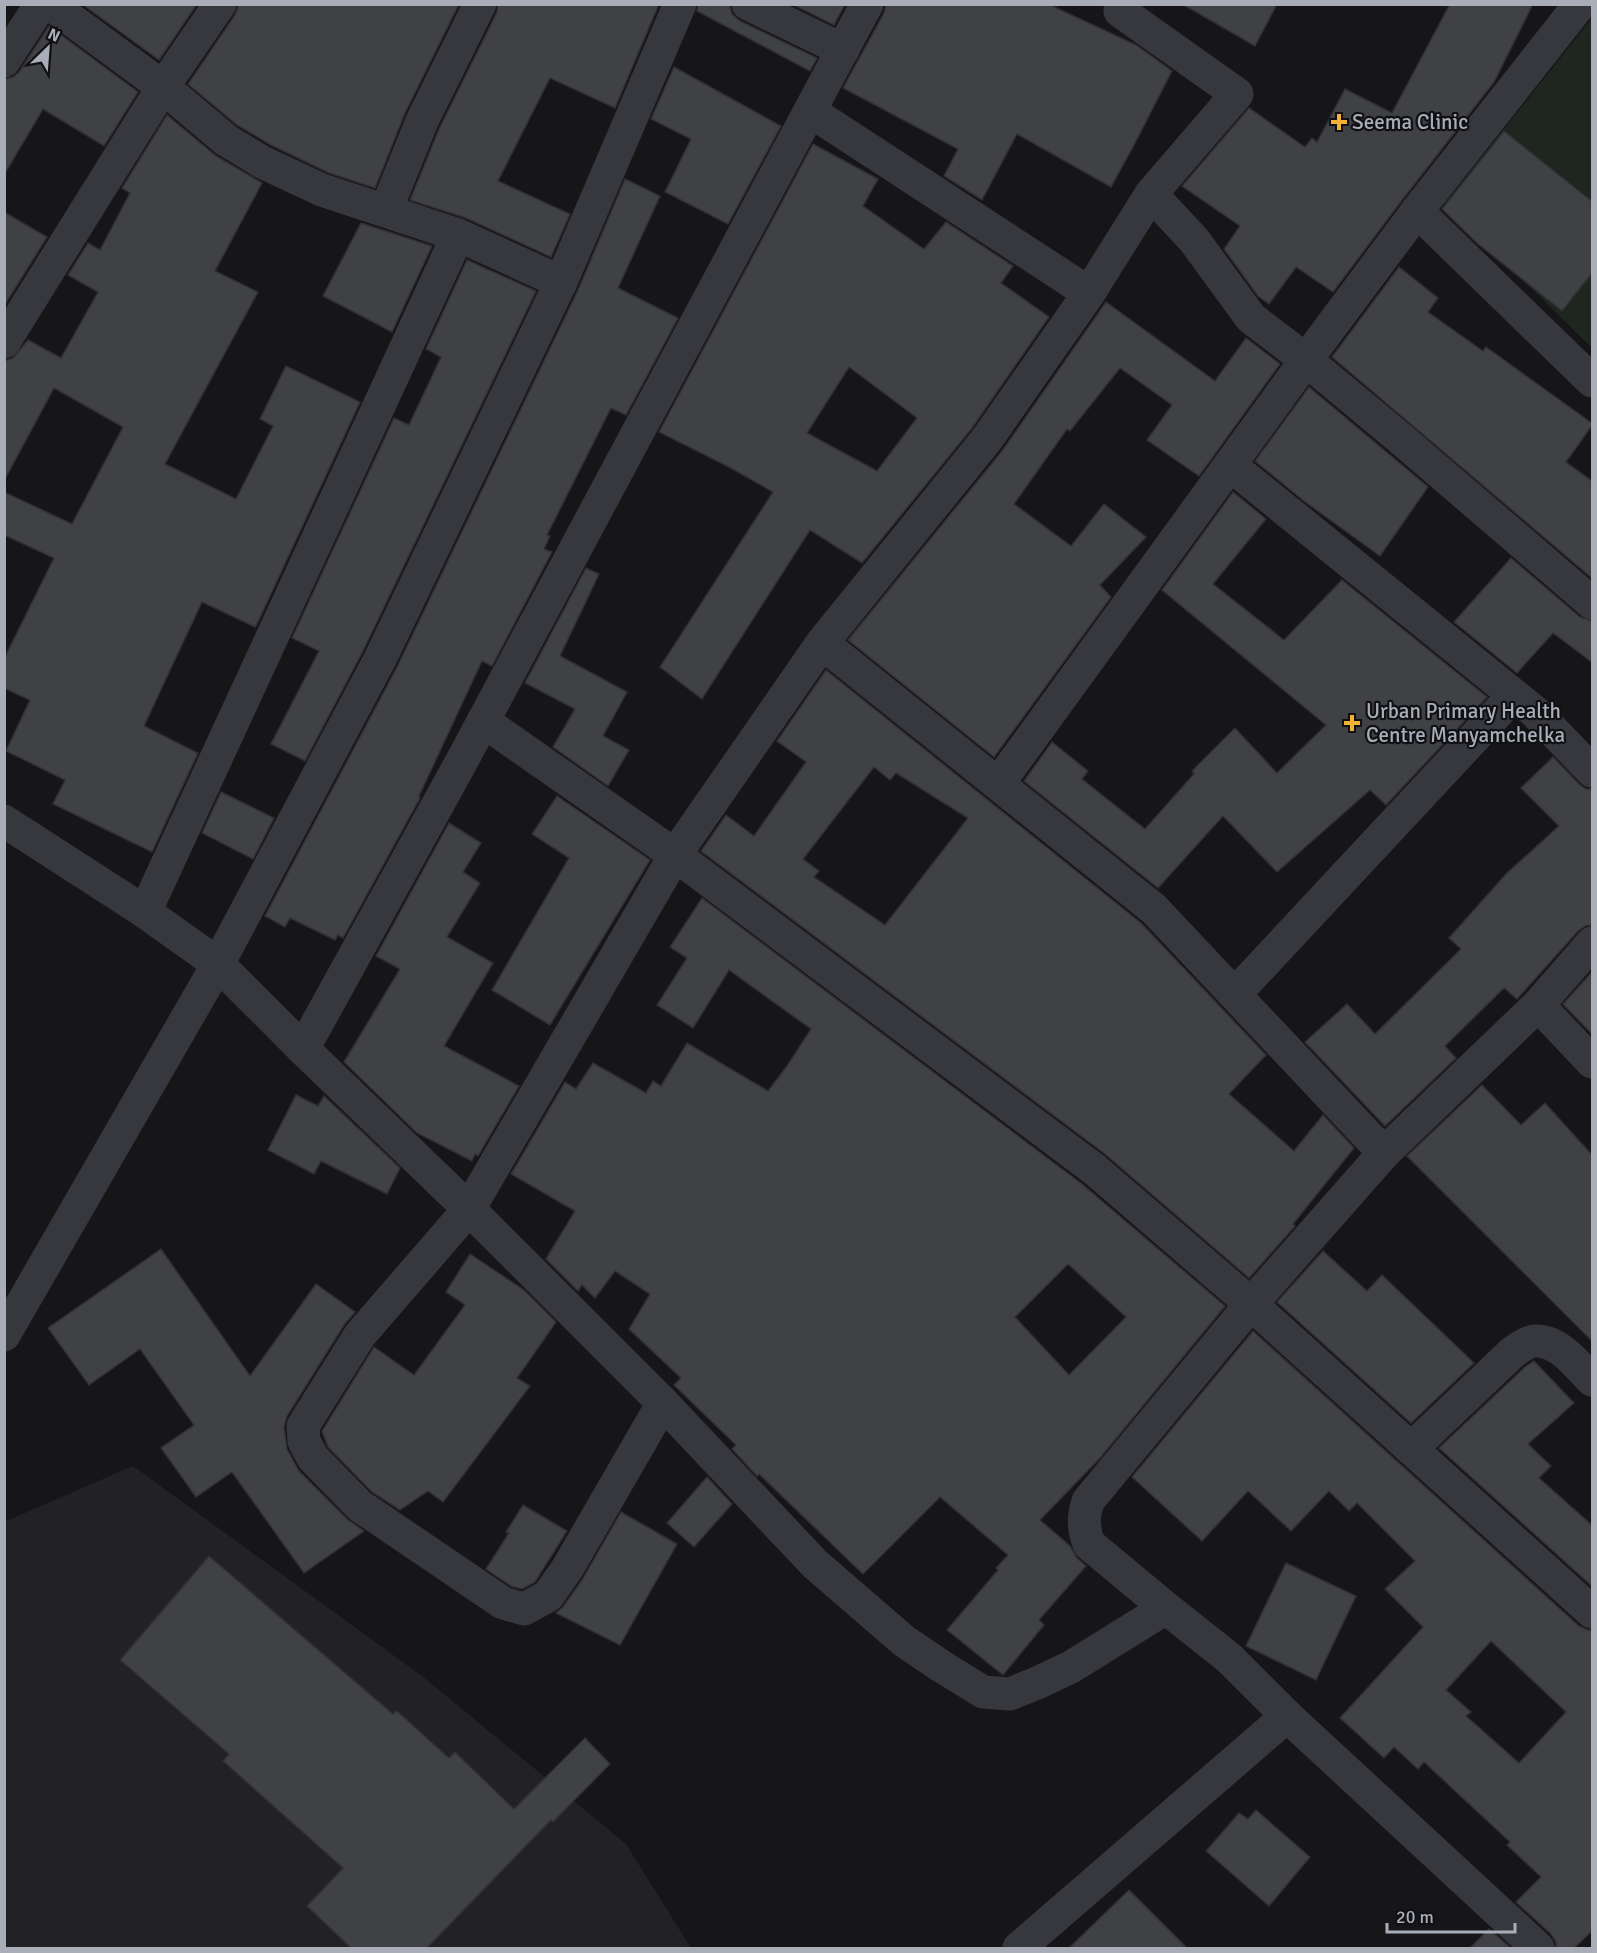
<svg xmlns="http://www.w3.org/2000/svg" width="1597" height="1953" font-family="Signika,sans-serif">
  <rect width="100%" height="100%" fill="#161618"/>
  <path fill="#222225" d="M133,1466L422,1676L626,1844L691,1948H5L4,1522Z"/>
  <path fill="#1e261f" d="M1592,18V348L1445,203Z"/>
  <g fill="#404145" stroke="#303034" stroke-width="1.5" fill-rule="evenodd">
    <path d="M82,4H197L159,60Z"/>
    <path d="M239,4H459L405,113L375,188L329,173L271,145L237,125L188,84L235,15Z"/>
    <path d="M498,4H659L615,108L550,78L498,181L570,214L551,257L466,218L410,200L439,129L497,12Z"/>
    <path d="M698,4H729L732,14L740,21L817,58L810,71L697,11Z"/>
    <path d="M792,4H845L834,25Z"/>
    <path d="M886,4H1048L1136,45L1172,71L1134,145L1111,187L1017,134L982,200L944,176L958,149L843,88L884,13Z"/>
    <path d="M1182,4H1277L1255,46Z"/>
    <path d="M1450,4H1533L1494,82L1402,200L1333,292L1296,267L1269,304L1258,296L1224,249L1240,226L1182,186L1249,108L1305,147L1312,138L1317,142L1345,89L1392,113Z"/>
    <path d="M49,26L138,92L104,146L43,109L4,175V79L13,77L19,72Z"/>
    <path d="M674,67L781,126L728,224L665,192L691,139L651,119Z"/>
    <path d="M167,115L216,156L262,183L215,271L258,292L165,464L236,499L273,426L260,419L286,366L360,402L258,622L255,627L202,602L144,726L198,753L152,852L53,804L65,780L6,751L30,700L4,688V659L54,558L4,535V492L72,524L123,427L54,388L4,481V361L13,358L28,340L61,358L98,292L68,275L88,243L100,250L130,193L122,188Z"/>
    <path d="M1504,131L1593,202V272L1562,311L1478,244L1442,209Z"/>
    <path d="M813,144L878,179L863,206L924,249L946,222L1013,266L1001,283L1049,317L972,428L862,563L810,530L702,699L660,667L773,492L729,467L659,432ZM849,367L917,418L877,471L807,433Z"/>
    <path d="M625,179L660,196L618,288L678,318L626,415L611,408L547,535L550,536L544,549L552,552L492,666L482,661L419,796L420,798L343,938L338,935L335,940L290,918L285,927L265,916L397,667L578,290Z"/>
    <path d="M4,212L47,237L4,306Z"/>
    <path d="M361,223L432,246L392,332L323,296Z"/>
    <path d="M467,260L536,291L363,651L305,761L271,744L319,651L292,638L394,418L409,425L441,357L426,349Z"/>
    <path d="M1399,267L1438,298L1428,312L1483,351L1486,347L1593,424L1566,462L1593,482V579L1332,357Z"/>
    <path d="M1106,302L1215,381L1246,338L1280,364L1199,476L1147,440L1172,405L1120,368L1070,431L1067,429L1014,504L1071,546L1104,504L1146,537L1100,585L1111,597L994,757L848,640L1002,451Z"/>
    <path d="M1309,387L1428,487L1380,556L1304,501L1255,461Z"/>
    <path d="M1233,492L1266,519L1213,584L1284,640L1342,580L1487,697L1386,805L1370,790L1277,872L1223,816L1158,888L1024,781L1052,742L1088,771L1082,779L1145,829L1194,774L1192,771L1235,728L1277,773L1326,725L1162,590Z"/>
    <path d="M1511,558L1580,617L1593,621V663L1553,633L1517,673L1454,622Z"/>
    <path d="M586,568L599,574L560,656L627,692L603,736L629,750L608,786L553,747L575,709L525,683Z"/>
    <path d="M826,670L1141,923L1266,1055L1229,1094L1294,1151L1323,1115L1354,1148L1293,1224L1295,1226L1249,1278L1105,1154L701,851L726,815L754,836L806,762L777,741ZM874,767L890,780L896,773L968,818L885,925L814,877L819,871L803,859Z"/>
    <path d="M1553,757L1579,784L1586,789H1593V925L1585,926L1578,931L1517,999L1504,988L1445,1046L1456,1058L1385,1126L1305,1042L1347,1004L1375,1034L1461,949L1449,938L1506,874L1559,826L1521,788Z"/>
    <path d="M221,792L274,818L253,859L202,833Z"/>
    <path d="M557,796L650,860L550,1025L492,990L569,858L532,834Z"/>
    <path d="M449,823L481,843L463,872L480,883L447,937L493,963L444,1046L519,1086L478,1156L475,1154L472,1161L417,1133L344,1062L400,969L376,956Z"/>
    <path d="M702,898L1082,1184L1225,1306L1100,1458L1040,1520L1070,1546L1077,1558L1086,1566L1039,1620L1044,1625L1003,1675L947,1630L998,1570L996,1568L1008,1555L940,1497L863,1574L759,1474L757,1476L732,1449L736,1445L674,1385L681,1378L629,1329L650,1294L615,1271L595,1298L582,1285L578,1291L546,1259L575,1211L511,1174L565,1082L576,1089L593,1063L646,1093L653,1081L661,1086L687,1043L768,1091L787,1066L811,1029L729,970L693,1028L657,1005L687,958L670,947ZM1068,1264L1126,1317L1069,1375L1015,1317Z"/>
    <path d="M1593,971V1035L1563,1004Z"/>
    <path d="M1482,1085L1521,1125L1545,1103L1593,1156V1342L1407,1156Z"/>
    <path d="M296,1095L318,1106L324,1096L400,1168L387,1194L321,1161L314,1174L268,1150Z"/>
    <path d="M161,1249L250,1376L316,1284L355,1312L344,1325L287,1416L284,1427L287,1449L299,1471L347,1519L364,1531L304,1573L232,1472L196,1497L161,1448L194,1425L140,1349L89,1385L48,1328Z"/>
    <path d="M1323,1251L1367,1291L1382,1275L1474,1363L1411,1423L1277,1302Z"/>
    <path d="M470,1254L524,1290L556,1322L517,1378L530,1386L443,1502L428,1491L400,1510L372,1492L328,1447L322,1431L374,1347L414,1375L465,1305L446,1292Z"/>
    <path d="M1253,1331L1579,1626L1588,1630H1593V1930L1574,1948H1556V1942L1551,1934L1516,1902L1541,1877L1507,1845L1510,1842L1424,1762L1418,1769L1394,1747L1384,1758L1340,1718L1423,1627L1385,1589L1415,1561L1357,1503L1349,1511L1329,1491L1291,1531L1248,1491L1202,1541L1132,1477ZM1491,1641L1566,1712L1519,1763L1466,1716L1471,1712L1446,1690Z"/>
    <path d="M1534,1361L1574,1403L1528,1444L1551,1466L1539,1478L1593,1526V1587L1439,1448L1525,1367Z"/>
    <path d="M707,1477L732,1504L694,1547L667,1523Z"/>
    <path d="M523,1505L567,1531L535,1582L522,1589L511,1586L486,1569L509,1533L506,1532Z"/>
    <path d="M621,1512L677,1544L620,1645L556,1613L563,1607L582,1580Z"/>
    <path d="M209,1556L393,1714L397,1711L449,1758L455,1752L514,1809L585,1738L610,1764L553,1822L551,1820L427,1948H351L307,1906L343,1868L223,1761L229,1754L120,1660Z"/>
    <path d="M1286,1563L1356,1596L1316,1680L1246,1646Z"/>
    <path d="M1256,1810L1310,1857L1269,1906L1206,1851L1239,1813L1248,1819Z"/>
    <path d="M1129,1890L1187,1948H1069Z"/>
    <path d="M1489,1929L1511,1948H1470Z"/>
  </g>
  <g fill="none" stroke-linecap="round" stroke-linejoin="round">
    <g stroke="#37383d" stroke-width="33">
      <path d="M50,4L163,87L226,140L262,162L322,190L458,235L561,282"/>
      <path d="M748,4L843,50"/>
      <path d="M1580,4L1417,211L1592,381"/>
      <path d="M4,61L41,4"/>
      <path d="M810,111L1089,293L987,439L822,643L675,855L469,1209L303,1049L464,757L867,4"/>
      <path d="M1151,194L1194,240L1251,318L1306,360L1401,439L1592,603"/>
      <path d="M386,210L422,121L480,4"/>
      <path d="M1089,293L1151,194L1237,94L1120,11L1124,4"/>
      <path d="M4,342L163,87L220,4"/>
      <path d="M1230,465L1514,695"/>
      <path d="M822,643L1154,909L1384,1153L1538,1005L1592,943"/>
      <path d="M483,721L675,855L1094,1169L1251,1304L1592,1612"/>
      <path d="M998,784L1306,360L1417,211"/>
      <path d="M4,821L145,912L218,964L4,1335"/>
      <path d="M145,912L458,235"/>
      <path d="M1235,994L1514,695L1535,712L1592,771"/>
      <path d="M1538,1005L1592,1062"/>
      <path d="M303,1049L218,964L380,659L561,282L680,4"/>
      <path d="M663,1403L567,1569L548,1596L524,1609L503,1603L360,1506L313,1458L304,1441L303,1426L360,1335L469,1209L663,1403L815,1564L904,1641L941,1666L983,1692L1010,1694L1037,1683L1071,1667L1166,1608L1229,1658L1287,1716L1538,1948"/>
      <path d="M1411,1449L1513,1352C1519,1348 1527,1342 1534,1341C1558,1339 1577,1365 1592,1380"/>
      <path d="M1166,1608L1089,1544C1083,1528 1083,1517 1088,1501L1251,1304L1384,1153"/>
      <path d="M1019,1948L1287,1716"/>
    </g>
  </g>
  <g fill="#f2b134" stroke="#111113" stroke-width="2">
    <path d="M1336 113h6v6h6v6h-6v6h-6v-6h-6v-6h6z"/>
    <path d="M1349 714h6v6h6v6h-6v6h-6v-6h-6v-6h6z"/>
  </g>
  <g text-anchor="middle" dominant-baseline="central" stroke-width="4.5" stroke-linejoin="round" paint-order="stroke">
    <g font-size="21" fill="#a8adb8" stroke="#111113" text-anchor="start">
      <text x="1352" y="122">Seema Clinic</text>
      <text x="1366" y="711">Urban Primary Health<tspan x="1366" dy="24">Centre Manyamchelka</tspan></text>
    </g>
  </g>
  <rect width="1597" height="1953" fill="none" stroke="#a8adb8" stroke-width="12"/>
  <g transform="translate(48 48) rotate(25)" stroke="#111113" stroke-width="4.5" paint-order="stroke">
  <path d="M0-4.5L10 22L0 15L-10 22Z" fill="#a8adb8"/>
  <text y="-9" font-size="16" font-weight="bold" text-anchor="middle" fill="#a8adb8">N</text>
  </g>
  <path d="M1387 1923v9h128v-9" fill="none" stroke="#a8adb8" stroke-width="3"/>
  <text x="1396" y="1923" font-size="18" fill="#a8adb8" stroke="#111113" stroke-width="4.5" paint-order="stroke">20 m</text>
</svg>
